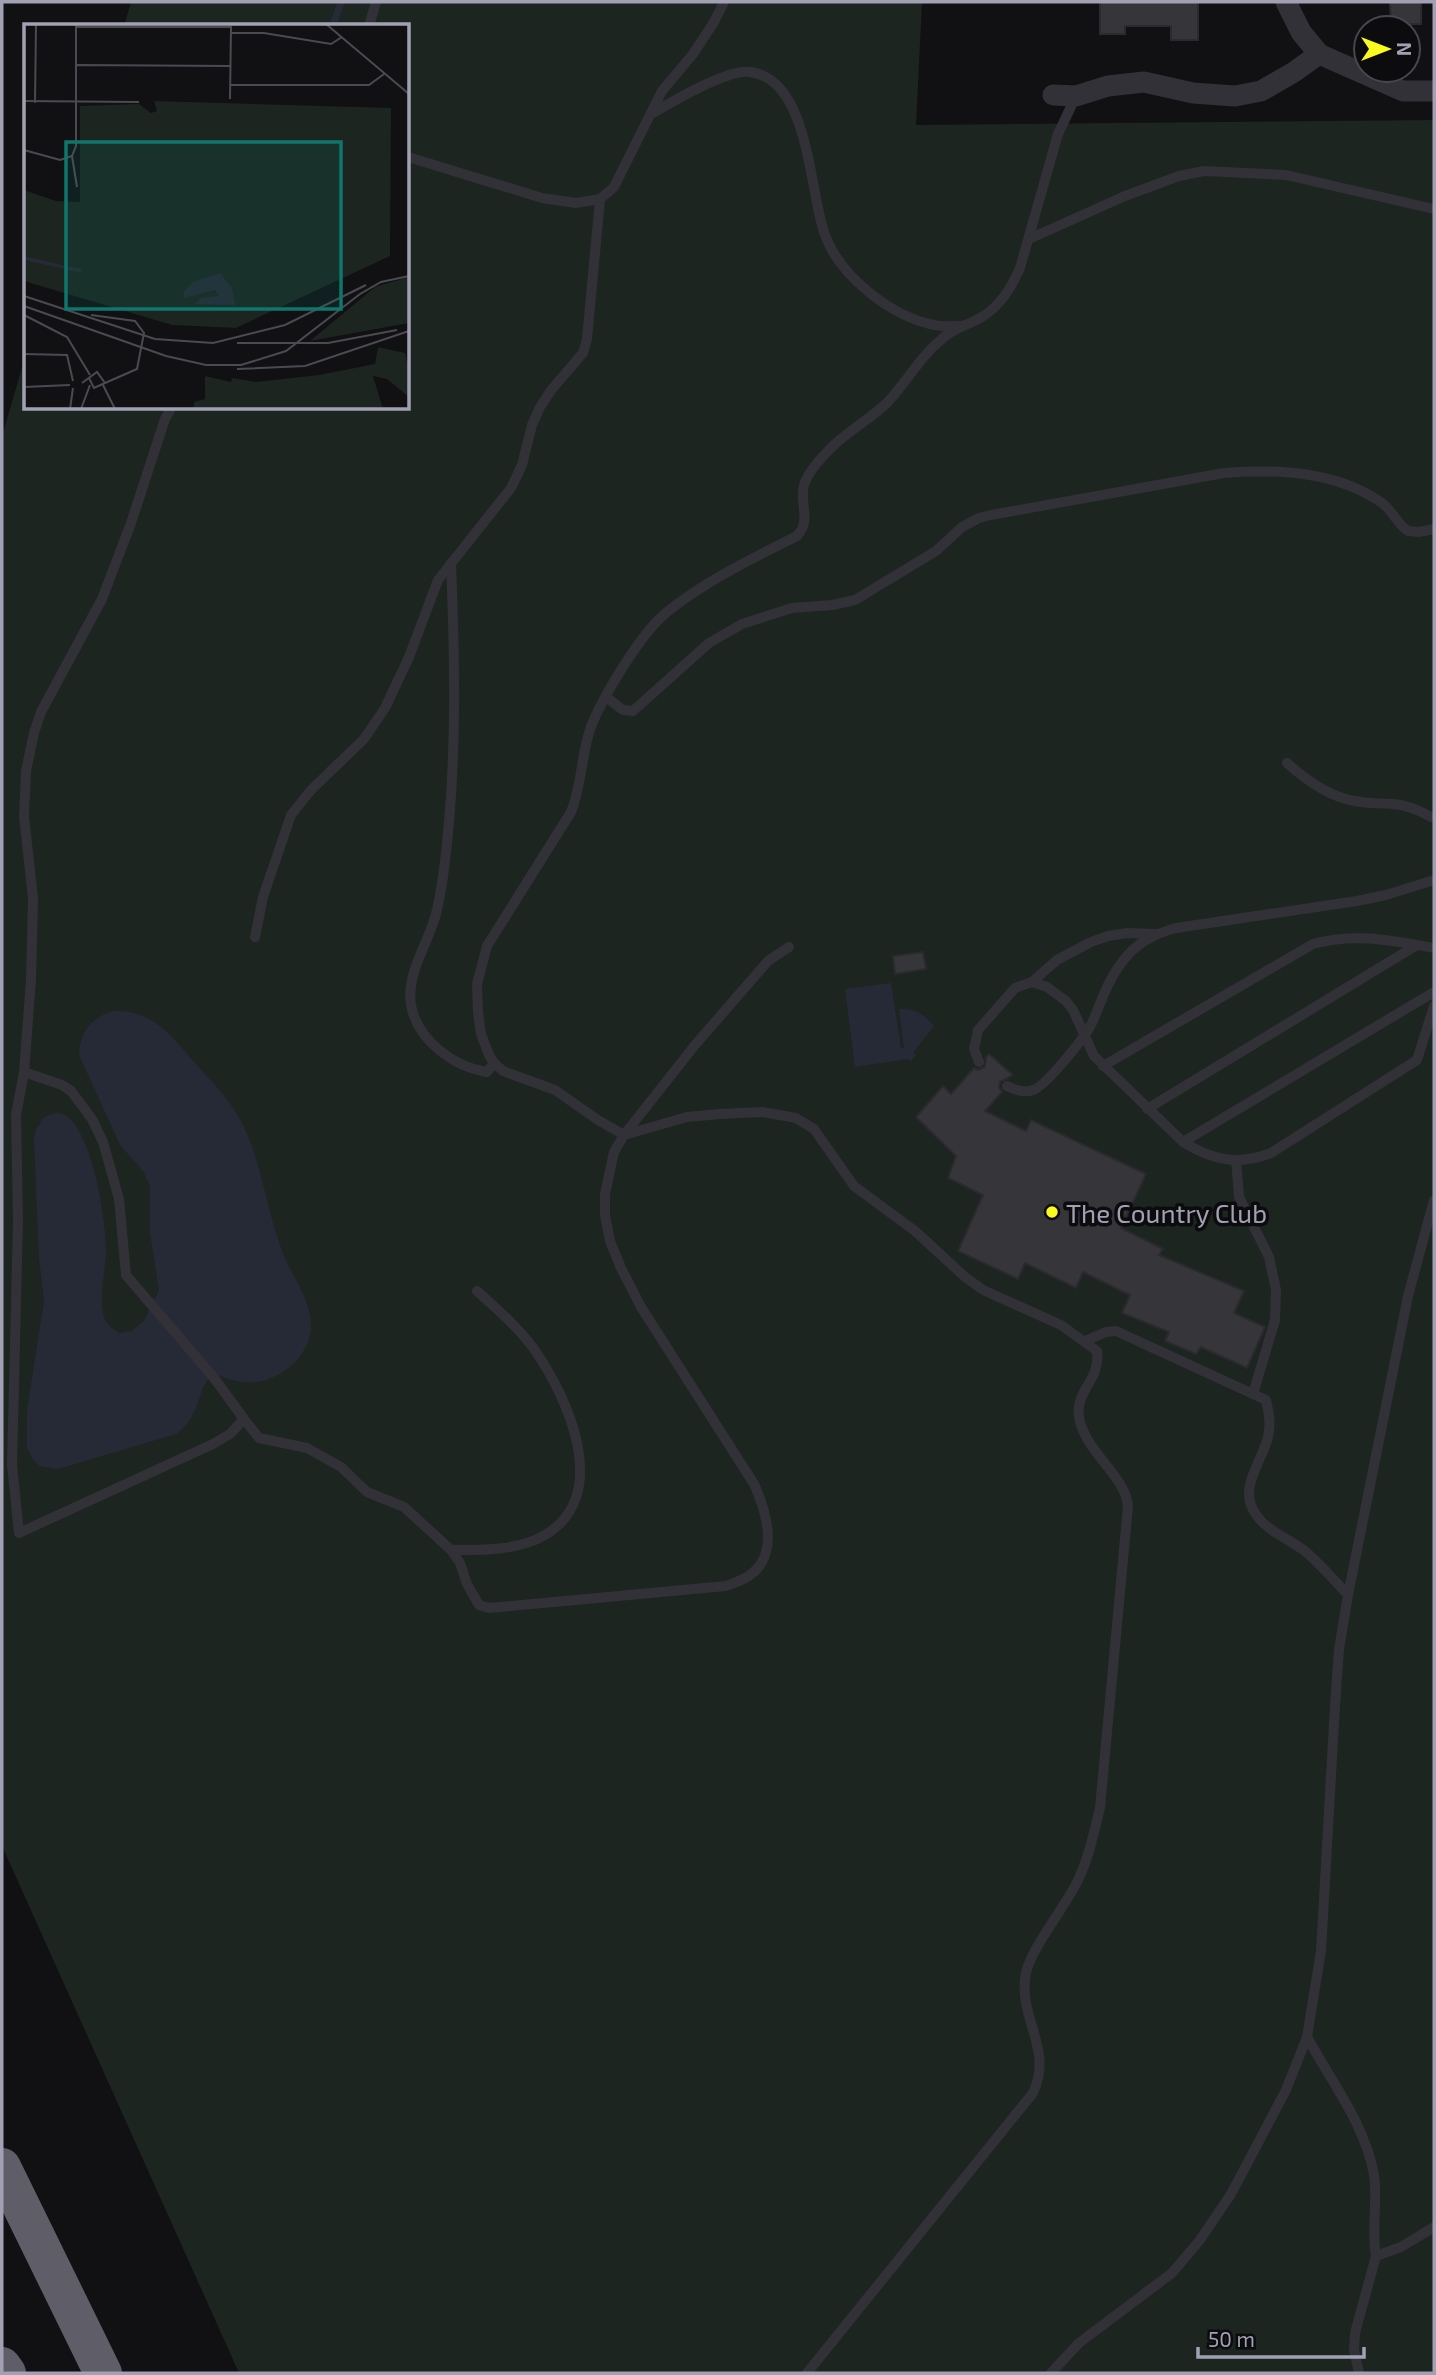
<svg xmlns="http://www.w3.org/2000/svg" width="1436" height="2375" font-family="'Exo 2',sans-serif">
  <rect width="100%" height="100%" fill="#111012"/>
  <path fill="#1c2520" d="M131,2H922L916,125L1434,120V2373H239L2,1846V436L26,354V408H408V26H124Z"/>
  <g fill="#262a36">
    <path d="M891,983L901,1048H904L899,1009C914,1008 925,1014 934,1026L913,1053L916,1055L911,1061L908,1059L855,1067L845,989Z"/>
    <path d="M114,1011C155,1011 171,1036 195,1063C215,1085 237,1107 248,1136C263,1173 268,1215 283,1253C292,1277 311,1299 311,1326C311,1354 283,1379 256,1382C243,1384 227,1379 215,1374C198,1387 203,1395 194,1412C190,1421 184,1428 176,1434L58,1469L40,1466L34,1461L27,1448V1410L44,1301L39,1258L34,1140L35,1132L43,1118C49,1115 57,1111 63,1114C92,1127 106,1220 106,1249C106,1270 99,1292 103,1313C104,1322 111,1328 119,1333L132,1331L144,1321L159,1290L150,1233V1186L143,1171L120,1145L79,1055C80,1032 91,1017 114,1011Z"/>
  </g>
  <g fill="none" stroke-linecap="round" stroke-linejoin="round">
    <path stroke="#262a36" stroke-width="7" d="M333,26L341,2"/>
  </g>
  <g fill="#36353a" stroke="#2b2a2e" stroke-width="2">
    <path d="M1100,2H1198V40H1171V26H1125V34H1100Z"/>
    <path d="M1390,2H1421V24H1391Z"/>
    <path d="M923,952L926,969L895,974L893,956Z"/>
    <path d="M989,1054L1013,1075L1000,1082L999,1087L1002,1092L985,1111L1026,1131L1031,1120L1146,1174L1121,1228L1163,1249L1159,1255L1244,1291L1234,1313L1265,1327L1247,1368L1201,1347L1196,1354L1165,1341L1169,1332L1122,1313L1130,1295L1083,1272L1076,1288L1025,1263L1018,1279L958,1251L983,1195L948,1178L956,1156L916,1117L943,1086L951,1094L974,1068L978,1070L985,1067L986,1057Z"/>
  </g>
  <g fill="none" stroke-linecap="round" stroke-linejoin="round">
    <g stroke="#323137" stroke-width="10">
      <path d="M369,26L376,2"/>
      <path d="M653,113C673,101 728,69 750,72C809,79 809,189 824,232C838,275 890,316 934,325C942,327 952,326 960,326"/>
      <path d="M408,157L542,198L576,203L600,199"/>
      <path d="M1029,239L1125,196L1179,176L1204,171L1286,175L1434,209"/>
      <path d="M171,408L165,419L131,523L102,599L41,712L34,733L26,771L24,816L33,899L31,980L24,1072L62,1085L71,1091L92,1119L103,1142L119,1199L126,1275L214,1378L244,1419"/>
      <path d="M451,563C455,662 457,763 445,861C443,879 440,897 436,914C428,944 406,973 411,1005C417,1040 454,1067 487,1072L494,1063"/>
      <path d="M606,697L623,710L633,711L709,643L742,624L792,608L832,605L855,600L936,551L962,527L979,518L991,515L1224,473C1277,469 1337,471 1382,503C1393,511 1397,524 1408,531L1419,532L1434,529"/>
      <path d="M1287,763C1306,780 1329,797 1355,801C1388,807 1398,798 1431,817"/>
      <path d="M255,937L263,897L291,815L311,790L364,739L385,708L409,657L438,580L511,488L522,465L532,425L540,407L552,389L583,353L587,339L600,199L614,187L662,91L693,54L714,22L724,2"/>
      <path d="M1032,982L1047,987L1066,1001L1073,1010L1094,1056L1183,1142C1212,1160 1238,1166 1271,1153L1417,1060L1434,1006"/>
      <path d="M979,1062L974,1049L978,1030L1015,988L1032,982L1057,960L1091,942L1108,936L1127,933L1155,934"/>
      <path d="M1103,1066L1313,944C1354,932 1394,941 1434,948"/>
      <path d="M24,1072L16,1115L18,1220L12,1465L19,1533L213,1444L230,1434L244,1419L259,1438L307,1448L341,1467L367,1492L404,1507L451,1550L460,1563L467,1584L479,1605L489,1608L726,1586C733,1583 741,1581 747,1577C780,1557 767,1513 754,1484L641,1307L621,1268L610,1241L605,1215V1194L614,1152L624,1135L695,1045L768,961L789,947"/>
      <path d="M1007,1086C1015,1090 1025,1093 1033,1090C1045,1087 1085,1037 1091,1025C1101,1004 1107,981 1122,962C1136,943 1154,934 1176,928L1357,901L1386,895L1434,880"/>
      <path d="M1147,1109L1417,945"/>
      <path d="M1183,1142L1434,992"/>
      <path d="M1085,1341L1106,1332L1116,1331L1253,1394L1275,1320L1276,1290L1269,1257L1239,1197L1236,1160"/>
      <path d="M451,1550C482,1550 518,1551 545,1535C613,1495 567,1396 534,1349C518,1327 497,1309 477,1291"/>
      <path d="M1348,1595L1408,1296L1434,1200"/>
      <path d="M1307,2037C1331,2081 1365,2124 1374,2175C1378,2202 1371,2230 1376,2256L1355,2333L1354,2350L1359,2373"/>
      <path d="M1376,2256L1401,2247L1434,2227"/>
      <path d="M807,2373L1033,2093C1054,2048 1017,2018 1026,1973C1031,1948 1066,1906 1078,1880C1089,1857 1094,1832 1100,1808L1128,1506C1125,1476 1089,1455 1080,1422C1072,1391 1101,1382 1097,1351L1061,1325L983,1290L965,1277L915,1231L854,1186L814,1129L796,1118L762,1112L720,1114L687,1117L624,1135L598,1120L555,1090L503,1071L494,1063L489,1055L481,1034L478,1012L477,984L487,946L571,812C583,782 581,751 592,724C605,693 641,633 667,612C705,581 753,558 797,536C812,520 799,504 804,485C808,472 819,460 829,450C846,432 869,420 887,403C907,382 920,356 943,338C954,328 968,325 980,318C1000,307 1011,288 1020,268L1058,134L1076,96"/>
      <path d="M1051,2373L1079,2343L1172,2273L1200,2240L1231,2194L1286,2090L1307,2037L1321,1951L1335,1706L1339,1649L1348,1595C1334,1580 1321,1565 1306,1552C1290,1539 1266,1531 1255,1513C1238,1488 1262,1462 1268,1437C1271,1424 1269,1413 1266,1400L1253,1394"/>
    </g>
    <g stroke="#323137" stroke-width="21">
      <path d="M1286,2L1301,32L1319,54L1403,91H1434"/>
      <path d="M1053,95L1076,96L1108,86L1144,82L1193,93L1235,96L1261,91L1294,72L1319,54"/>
    </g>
    <g stroke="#5e5d68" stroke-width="38">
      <path d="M2,2167L103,2373"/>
      <path d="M2,2366L7,2373"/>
    </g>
  </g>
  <circle fill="#faf920" stroke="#0c0b0d" stroke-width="2.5" cx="1052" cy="1212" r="7"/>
  <g text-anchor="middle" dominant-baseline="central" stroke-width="7" stroke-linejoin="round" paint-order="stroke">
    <g font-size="26" fill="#a1a1b3" stroke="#0c0b0d" text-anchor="start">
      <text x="1066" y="1212">The Country Club</text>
    </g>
  </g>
  <g transform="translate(24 24)">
    <rect width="385" height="385" fill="#111012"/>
    <path d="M130,77L367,84L366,232L212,304L148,301L0,257V166L32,177L56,178V82L115,80L127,89L133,87ZM385,253V299L286,317L351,263ZM354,323L381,329L385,346V373L363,355L349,352L359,385H170V378L181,375V352L207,358L208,354L232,358L295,351L351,340Z" fill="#1c2520"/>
    <path d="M196,249L208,264L211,281L171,280L177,274L195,272L191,266L160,274V268L169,258Z" fill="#262a36"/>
    <path fill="none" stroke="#262a36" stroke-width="3.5" d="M0,234L57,247"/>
    <path fill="none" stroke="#4b4a52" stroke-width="2" d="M302,0L385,70M52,3H207L206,75M207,9H240L307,20L318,13M53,41L206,42M206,61H345L360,50M0,77L115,78M11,79L12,0M52,80V1M0,126L36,136L48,132M48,132L52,122V80V102M48,132L53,163M0,272L131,315L189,319L261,301L342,261M0,282L142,332L182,341H217L262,327L336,270L357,258L385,252M0,291L43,313L66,351M67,291L111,297L120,309L113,345L81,359M213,319H304L373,306M0,330L43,331L49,357M213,345L281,342L385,307M58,359L73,348L81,359L70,364L65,354M79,361L91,385M0,363L46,361M46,385L49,364M57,385L66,361"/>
    <path fill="#0f766e" fill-opacity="0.15" stroke="#0f766e" stroke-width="3.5" d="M42,118H317V285H42Z"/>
    <rect width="385" height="385" fill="none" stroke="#a1a1b3" stroke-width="3.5"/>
  </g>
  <rect width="1436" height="2375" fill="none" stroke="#a1a1b3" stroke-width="7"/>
  <g transform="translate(1387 49) rotate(90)"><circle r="33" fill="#0c0b0d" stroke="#48474f" stroke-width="2"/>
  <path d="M0-5L12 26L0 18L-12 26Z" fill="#faf920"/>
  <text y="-10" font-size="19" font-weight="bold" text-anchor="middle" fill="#a1a1b3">N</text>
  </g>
  <path d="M1198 2347v10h166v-10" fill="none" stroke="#a1a1b3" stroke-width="3.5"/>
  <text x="1208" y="2347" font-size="21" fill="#a1a1b3" stroke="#0c0b0d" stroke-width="5" paint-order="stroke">50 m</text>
</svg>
